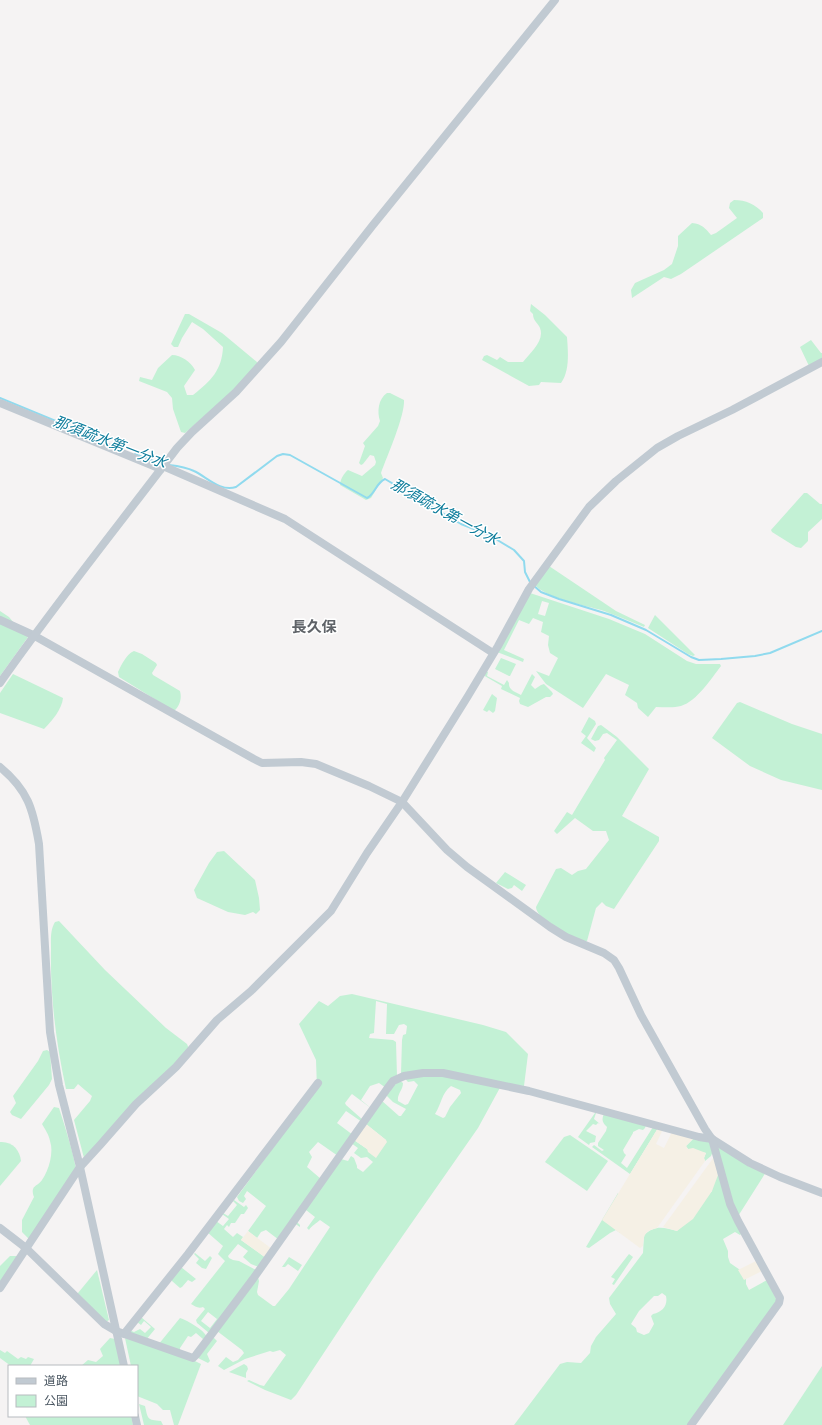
<svg xmlns="http://www.w3.org/2000/svg" width="822" height="1425" font-family="Figtree,'Noto Sans JP',sans-serif">
  <rect width="100%" height="100%" fill="#f5f3f3"/>
  <g fill="#c3f1d5" fill-rule="evenodd">
    <path d="M734,200C746,200 755,204 763,213V218L681,274L671,279L664,277L632,298L631,290L635,283L664,270L672,264L678,246V236L692,223C702,224 705,228 711,235L716,233L737,218L729,208L730,203Z"/>
    <path d="M531,304L545,315L567,337C568,351 570,371 561,383L541,382L539,385L529,386L482,360L484,356L487,355L497,360L500,357L508,362H523C530,353 545,341 540,328C538,323 533,321 533,314L530,311Z"/>
    <path d="M185,314H189L222,333L257,362V365L231,393L185,433L181,432L173,409L172,398L167,392L139,381L140,377L152,380L158,368L172,355C181,355 191,362 195,370L184,386L187,395H193C211,381 222,370 223,347L203,329L192,322L182,338L178,347H174L171,344Z"/>
    <path d="M811,340L821,353H822V364L809,366L800,347Z"/>
    <path d="M387,393H390L404,400C405,416 387,456 381,473L383,478L371,498L366,500L340,485C340,480 344,473 348,470L362,476L375,465L376,462L374,456L370,455L363,464L361,465L359,463L365,446L363,443L378,426L380,421C377,412 378,399 387,393Z"/>
    <path d="M804,493H807L820,504H822V519L808,532V541L801,548L796,547L772,532L771,530Z"/>
    <path d="M549,566L616,611L645,625L644,627C631,622 618,616 604,611C585,605 548,599 535,585Z"/>
    <path d="M530,593L609,619L645,634L687,661L696,664H720L721,666C711,679 697,701 681,706C674,708 664,707 656,707L648,717L638,708L637,703L625,695L629,685L606,674L583,708L546,684L536,671L549,676L558,658L550,653L548,645L549,636L541,632L543,622L533,618L529,624L519,620L504,650L524,659L523,662L497,652ZM542,601L549,603L545,616L538,614Z"/>
    <path d="M0,611L9,617L14,623L28,631V637L0,676Z"/>
    <path d="M655,615L695,655L693,656L688,654L648,628Z"/>
    <path d="M134,651L142,654L156,663L157,665L152,673L153,675L180,691C182,698 180,706 174,711L119,677L118,672C121,666 126,654 134,651Z"/>
    <path d="M501,658L516,664L510,676H509L495,669Z"/>
    <path d="M486,671L488,672L487,676L504,685L507,680L509,683C508,690 516,692 521,695L532,674L535,677L531,685L535,689L541,685L544,684L552,692L553,694L550,697H546L528,707L520,704L519,701L520,698L501,689L502,686L483,675Z"/>
    <path d="M13,674L63,698C62,709 52,721 44,729L0,713V693Z"/>
    <path d="M492,694L497,698L495,711L493,713L489,710L487,712L483,710Z"/>
    <path d="M740,702L792,724L822,734V790L781,780L750,766L712,738L737,703Z"/>
    <path d="M589,717L595,721L596,724L587,738L596,748L594,752L581,743L586,736L581,732Z"/>
    <path d="M601,725L617,737L649,769L622,816L659,837V841L614,909L606,906L602,902L596,908L587,941L584,942C573,937 536,920 536,907L556,869L561,868L572,875L578,871L586,869L609,840L606,831H593L575,818L557,834L554,831L567,812L572,815L605,760L604,758L617,740L607,733L603,734L599,740L595,741L591,739L598,726Z"/>
    <path d="M224,851L255,880L259,898L260,910L256,914L253,912L245,915L228,912L197,898L194,890L209,863L217,852Z"/>
    <path d="M505,872L526,885L522,891L514,885L512,888L508,889L496,883Z"/>
    <path d="M59,921L105,970L166,1028L187,1044L189,1049L84,1158L74,1120L90,1101L92,1096L78,1084L74,1089H66C56,1043 50,996 51,949C51,940 50,930 55,922Z"/>
    <path d="M352,994L483,1025L506,1032L528,1054L524,1086L502,1084L478,1128L376,1274L296,1395L291,1400L265,1390L247,1381L249,1380L260,1385L264,1386L286,1355L280,1350L273,1352L270,1351L245,1359L224,1370L218,1366L226,1357L233,1362L238,1360L244,1353L242,1350L217,1331L209,1333L197,1323L196,1320L205,1309L203,1307C198,1309 195,1306 191,1304L225,1261L218,1254L223,1246L207,1232L216,1221L223,1226L229,1219L222,1214L223,1213L228,1216L237,1205L233,1201L234,1200L244,1207L246,1205L248,1208L244,1214H241L235,1223H231L229,1227L227,1225L224,1229L233,1237L237,1233L243,1237L241,1240L266,1258L259,1267L251,1264L243,1257L248,1251L238,1244L228,1256L229,1258L233,1260L239,1261L256,1270L259,1281L257,1292L258,1295L273,1306H275L289,1289L330,1227L320,1220C316,1224 312,1225 309,1230L307,1228L315,1217L306,1210L297,1222L300,1225V1227L294,1223L341,1159L348,1161L351,1156L354,1158L357,1166V1168L363,1172L373,1162L367,1157L361,1158L354,1153L358,1148L351,1143L354,1140L367,1149L386,1140L366,1124L381,1100L399,1116H401L406,1109L393,1102L386,1095L393,1086L400,1081L403,1083C403,1090 397,1094 398,1101L405,1105L408,1104L418,1085L414,1081L408,1082L401,1074L402,1040L403,1035L406,1034L407,1026L404,1024L399,1025L394,1034H386L387,1004L376,1001L374,1033L370,1034L369,1038L393,1040L396,1042L397,1076L386,1088L379,1083L370,1086L361,1100L372,1109L352,1094L351,1095L345,1103L346,1105L363,1120L362,1122L346,1111L337,1123L353,1135L338,1156L318,1142L309,1152L312,1157L307,1167L321,1179L279,1240L266,1230L261,1232L257,1238L248,1231L266,1206L247,1191L244,1196L246,1199L243,1203L239,1201L237,1197L317,1088L316,1060L299,1024L319,1001L328,1006L340,996ZM451,1086L460,1090L461,1093L450,1107L445,1117L443,1118L435,1114C442,1103 441,1094 451,1086ZM208,1312L217,1319L210,1328L201,1321Z"/>
    <path d="M47,1050L50,1052L52,1079L49,1085L21,1119L12,1115L10,1112L16,1103L13,1096L38,1061L43,1051Z"/>
    <path d="M54,1107L59,1108C66,1130 73,1151 77,1174L29,1239L22,1232V1220L34,1197C30,1185 37,1187 42,1180C49,1170 54,1152 50,1141C49,1135 45,1129 42,1124Z"/>
    <path d="M595,1113H596L594,1119L600,1124L598,1123L596,1125L593,1124L586,1131L596,1136L595,1142L590,1143L589,1145L578,1137Z"/>
    <path d="M604,1114L646,1125L645,1128L643,1130L639,1129L633,1132V1133L623,1150L624,1153L626,1155L621,1163L627,1168L653,1127L658,1128L630,1174L592,1147L594,1145L602,1151L604,1150L598,1146V1143L606,1131L607,1127C603,1123 601,1120 604,1114Z"/>
    <path d="M570,1135L608,1161L587,1191L545,1162L564,1137Z"/>
    <path d="M694,1138L710,1142L713,1151L711,1156L705,1161L704,1158L706,1153L688,1149L686,1146Z"/>
    <path d="M0,1142C12,1141 20,1150 21,1161L0,1186Z"/>
    <path d="M716,1144L766,1172L735,1221L741,1234L740,1235L735,1232L723,1239L728,1251V1257L730,1263L743,1272L746,1277V1284L749,1290L767,1280L777,1301L690,1425H514L560,1364L567,1362L581,1363L590,1353L591,1346L596,1337L616,1314L610,1304L609,1298L643,1253L644,1235C655,1225 663,1227 677,1231L712,1191ZM662,1293L666,1296C668,1305 663,1312 653,1314L651,1316L654,1324L649,1333L644,1335L637,1332L636,1328L631,1324L639,1311L654,1296H658Z"/>
    <path d="M618,1193L620,1233L616,1230L610,1233L589,1248L586,1247Z"/>
    <path d="M195,1253L205,1261L210,1256L212,1258L206,1269L202,1268L196,1263L199,1259L194,1254Z"/>
    <path d="M629,1254L633,1257L614,1285L612,1284L615,1279L611,1277Z"/>
    <path d="M10,1256H18L0,1282V1266Z"/>
    <path d="M289,1257L302,1265L298,1271L288,1264L285,1267H282Z"/>
    <path d="M181,1267L196,1279L192,1282L188,1280L182,1287L180,1288L172,1281V1279Z"/>
    <path d="M97,1270L109,1320L106,1322L78,1296V1293Z"/>
    <path d="M141,1317L155,1329L146,1340L129,1334V1330L134,1332L140,1329L145,1333L151,1327L144,1321L141,1325L137,1322Z"/>
    <path d="M180,1318C188,1321 203,1329 207,1337L203,1339L196,1333L191,1337L188,1336L180,1348V1351L158,1345Z"/>
    <path d="M213,1337L217,1341L207,1354L210,1361L208,1363L198,1358Z"/>
    <path d="M110,1338L115,1339L121,1366H81L88,1360L96,1362L103,1356L100,1349Z"/>
    <path d="M125,1338L191,1359L201,1364L178,1425H174L170,1410H163L157,1404L137,1396V1366H131Z"/>
    <path d="M0,1350L5,1353L7,1351L18,1359L21,1357L26,1359L28,1357L34,1359L30,1366H11L0,1358Z"/>
    <path d="M244,1364L247,1366L248,1369L246,1373V1378L229,1372Z"/>
    <path d="M822,1366V1425H783Z"/>
    <path d="M139,1404L145,1406C148,1419 147,1420 161,1421L163,1425H144Z"/>
    <path d="M25,1416H131L133,1425H30Z"/>
  </g>
  <g fill="#f5f0e5">
    <path d="M366,1124L386,1140L387,1142L376,1158L368,1152L367,1149L354,1140Z"/>
    <path d="M658,1128L663,1129L656,1144L664,1148L672,1132L694,1138L686,1146L688,1149L693,1148L706,1153L704,1158L705,1161L657,1228C645,1231 644,1234 643,1246L640,1248L602,1220Z"/>
    <path d="M714,1157L718,1175L712,1191L693,1219L677,1231L663,1227Z"/>
    <path d="M248,1231L272,1249L266,1258L241,1240Z"/>
    <path d="M756,1261L762,1271L744,1280L738,1270Z"/>
  </g>
  <g fill="none" stroke-linecap="round" stroke-linejoin="round">
    <g stroke="#90daee" stroke-width="2">
      <path d="M0,398L92,436"/>
      <path d="M135,454L161,464"/>
      <path d="M169,465C178,466 186,467 194,471C207,477 220,492 236,487L277,456L283,454L290,455L367,498C375,494 376,483 385,479L461,524L489,535L514,550L524,561L525,572L530,582"/>
      <path d="M533,585L541,592L559,599L611,615L646,630L691,657L699,660L721,659L755,656L770,653L822,631"/>
    </g>
    <g stroke="#c1cad2" stroke-width="8">
      <path d="M0,403L161,469"/>
      <path d="M163,466L285,519L493,653"/>
      <path d="M0,620L33,635L254,759L262,763L301,762L316,764L369,786L402,802L447,850L467,867L550,927L566,937L604,953L614,960L619,968L641,1015L705,1129L712,1139L750,1163L780,1177L822,1193"/>
      <path d="M0,683C56,603 118,526 177,448L192,432L236,392L281,342L373,225L555,0"/>
      <path d="M0,767C28,790 33,809 39,844L50,1032L59,1085L80,1167L124,1366"/>
      <path d="M0,1228L26,1248L104,1324L116,1331L193,1358L196,1355L253,1279L387,1089L393,1081L404,1076L423,1073H443L529,1091L699,1137L712,1139"/>
      <path d="M0,1288L80,1167L101,1144L136,1104L176,1067L217,1020L251,991L331,911L367,853L402,802L468,696L498,646L529,589L589,507L616,481L657,448L678,436L732,410L822,362"/>
      <path d="M124,1334L188,1254L318,1083"/>
      <path d="M135,1416L137,1425"/>
      <path d="M691,1425L779,1303L780,1298L738,1221L730,1204L712,1139"/>
    </g>
  </g>
  <g text-anchor="middle" dominant-baseline="central" stroke-width="3" stroke-linejoin="round" paint-order="stroke">
    <g font-size="15" font-style="italic" fill="#0c7c9b" stroke="#fff">
      <text transform="translate(110 442) rotate(21)">那須疏水第一分水</text>
      <text transform="translate(445 512) rotate(29)">那須疏水第一分水</text>
    </g>
    <g font-size="15" font-weight="bold" fill="#5f6368" stroke="#fff">
      <text x="314" y="627">長久保</text>
    </g>
  </g>
  <rect x="8" y="1365" width="130" height="52" fill="#ffffff" stroke="#b7bbc0"/>
  <rect x="16" y="1378" width="20" height="6" fill="#c1cad2" stroke="#b7bbc0"/>
  <text x="44" y="1385" font-size="12" fill="#4a5661">道路</text>
  <rect x="16" y="1395" width="20" height="12" fill="#c3f1d5" stroke="#b7bbc0"/>
  <text x="44" y="1405" font-size="12" fill="#4a5661">公園</text>
</svg>
